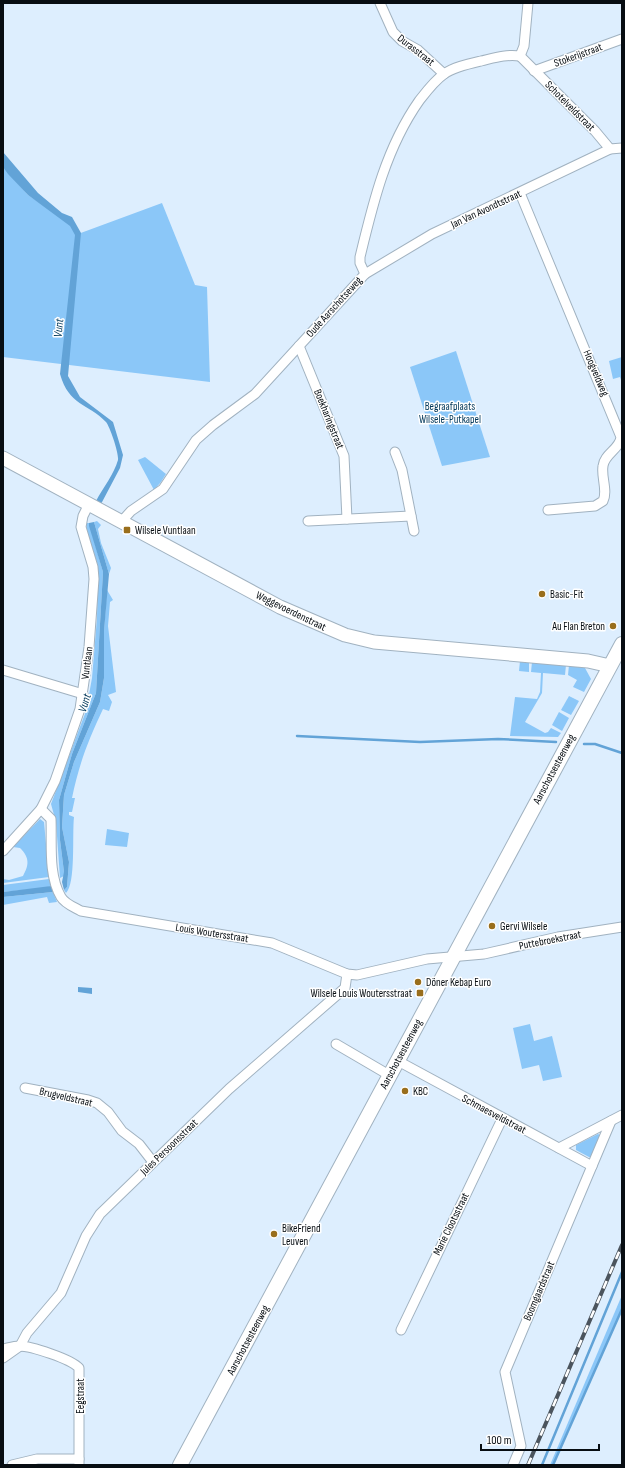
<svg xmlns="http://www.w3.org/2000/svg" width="625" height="1468" font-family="'Sofia Sans Condensed',sans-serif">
  <rect width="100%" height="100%" fill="#ddeefe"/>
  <g fill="#8bc7f8">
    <path d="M3,167L28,195L72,225L78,234L162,203L195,285L207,287L210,382L3,357Z"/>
    <path d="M456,351L490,457L442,466L410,367Z"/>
    <path d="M622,357V383L620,377L613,379L609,361Z"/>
    <path d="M145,457L166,474L161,482L154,490L138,460Z"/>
    <path d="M97,521L101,525L98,529L101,543L111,568L109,574L94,522Z"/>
    <path d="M86,523H89L103,572L96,693L72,754L59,800L60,840L64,872V876L60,878L56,822L51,804L86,711L92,678L97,618L98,566L87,532Z"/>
    <path d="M107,590L113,600L110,602L108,626L116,692L108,695L112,702L109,711L103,709C88,741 79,764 72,798H75L72,812H69V815L74,817C72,834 76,884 66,893L64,890L67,887L69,862L62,827L64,795L74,762L100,702L104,678V631Z"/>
    <path d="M520,661L529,662V672L519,671Z"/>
    <path d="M532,662L566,665L565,675L543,673L542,693L525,722L545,733L548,732L551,728L561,733L558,737L510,736L515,697L537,699L540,692L541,673L531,672Z"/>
    <path d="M569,665L585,668L591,679L584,692L573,687L577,680L568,675Z"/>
    <path d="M569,696L579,701L571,715L561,710Z"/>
    <path d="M559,712L569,718L562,731L552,725Z"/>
    <path d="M40,819L44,822L49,877L3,883V879L9,880L23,876C29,865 30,858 20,848L13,847Z"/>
    <path d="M107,829L129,833L127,847L105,845Z"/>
    <path d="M49,879L51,886L45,888L3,892V885Z"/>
    <path d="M53,892L57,902L49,903L47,897L3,905V897Z"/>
    <path d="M530,1024L534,1041L552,1036L562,1077L543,1081L539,1065L522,1069L513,1028Z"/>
    <path d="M598,1134L602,1136L592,1157H589L576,1150V1145Z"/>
    <path d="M622,1295V1309L553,1465H550Z"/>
  </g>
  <g fill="#62a3d7">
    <path d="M3,152L38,193L62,213L72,217L81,233L68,376L80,397L113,422L123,455L120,468L101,504L96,501C103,488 114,474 118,460C119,453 110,427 106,422C88,403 69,406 60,374L75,235L70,226L28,195L8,174L3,167Z"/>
    <path d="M94,522L109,574L104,631V678L100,702L74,762L64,795L62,827L69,862L67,887L64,890L62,882L64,872L60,840L59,800L72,754L96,693L103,572L89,526V523Z"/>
    <path d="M51,886L53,892L3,897V892Z"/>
    <path d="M78,987L92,988V994L78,992Z"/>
  </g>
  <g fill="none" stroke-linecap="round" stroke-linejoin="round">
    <g stroke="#62a3d7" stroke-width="2.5">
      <path d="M297,736L420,742L498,739L556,742"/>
      <path d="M584,744H595L622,753"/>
      <path d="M542,1465L622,1272"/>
      <path d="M553,1465L622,1309"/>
    </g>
    <g stroke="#a1b2c0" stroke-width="11">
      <g id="street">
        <path d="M380,3L393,32L402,41L418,50L444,74"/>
        <path d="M520,56L595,131L610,149"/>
        <path d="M520,56L524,46L528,3"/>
        <path d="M534,71L622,39"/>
        <path d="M520,193L621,437C620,449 604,454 603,466C601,477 608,491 603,501L595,506L548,510"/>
        <path d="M365,274L432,234L610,149L622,148"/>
        <path d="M299,346L344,456L347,519"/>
        <path d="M395,452L402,470L414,531"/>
        <path d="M308,521L411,516"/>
        <path d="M121,522L131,511L163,489L196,440L213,425L255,394L365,274L360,263V257C373,203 386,148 419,101C426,92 434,81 444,74C454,67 468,64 481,61C494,58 506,54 520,56"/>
        <path d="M3,670L83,694"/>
        <path d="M41,809L51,819C52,843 48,875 61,897C65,904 74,907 81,911L272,943L347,974L357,975L427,959L484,954L558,937L622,927"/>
        <path d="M3,851L41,809L55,781L80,709L89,647L94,579L93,567L81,527L83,516L89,504"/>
        <path d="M336,1044L389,1075"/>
        <path d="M398,1061L592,1166"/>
        <path d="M25,1088L88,1100L97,1103L108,1112L122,1131L139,1144L153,1162"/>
        <path d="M559,1148L622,1115"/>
        <path d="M401,1330L502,1119"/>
        <path d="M3,1349C8,1348 14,1346 19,1346C31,1346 71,1359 79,1368V1465"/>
        <path d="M3,1358L20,1346L27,1333L61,1293L86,1236L100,1214L229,1089L345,988L347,974"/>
        <path d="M12,1465L37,1459H79"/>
        <path d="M513,1465L521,1446L505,1372L611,1121"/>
      </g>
    </g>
    <g stroke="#a1b2c0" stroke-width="15">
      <path id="secondary" d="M3,458L280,607L345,635L374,642L588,661L610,666"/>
    </g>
    <g stroke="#a1b2c0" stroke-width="16">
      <path id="primary" d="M180,1465L622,644"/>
    </g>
    <use href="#street" stroke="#fff" stroke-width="9"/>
    <use href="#secondary" stroke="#fff" stroke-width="13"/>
    <use href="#primary" stroke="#fff" stroke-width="14"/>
    <g stroke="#4b545d" stroke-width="4">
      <path id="rail" d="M528,1465L622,1245"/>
    </g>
    <use href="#rail" stroke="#fff" stroke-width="2.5" stroke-dasharray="8" stroke-linecap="butt"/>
  </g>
  <g fill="#996e1c" stroke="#fff" stroke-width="1.5">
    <rect x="123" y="526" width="8" height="8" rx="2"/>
    <circle cx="542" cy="594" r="4"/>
    <circle cx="613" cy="626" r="4"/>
    <circle cx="492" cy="926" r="4"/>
    <circle cx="418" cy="982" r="4"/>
    <rect x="416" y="989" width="8" height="8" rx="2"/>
    <circle cx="405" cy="1091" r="4"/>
    <circle cx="274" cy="1234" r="4"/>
  </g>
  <g text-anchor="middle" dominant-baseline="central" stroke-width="3" stroke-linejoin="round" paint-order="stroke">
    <g font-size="11" fill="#070d12" stroke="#fff">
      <text transform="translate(416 50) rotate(38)">Durasstraat</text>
      <text transform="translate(578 55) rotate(-20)">Stokerijstraat</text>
      <text transform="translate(570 106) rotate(45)">Schotelveldstraat</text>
      <text transform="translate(486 209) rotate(-25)">Jan Van Avondtstraat</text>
      <text transform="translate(334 307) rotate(-48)">Oude Aarschotseweg</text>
      <text transform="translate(596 373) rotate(67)">Hoogveldweg</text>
      <text transform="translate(329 419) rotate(68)">Boekharingstraat</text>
      <text transform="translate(291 611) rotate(26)">Weggevoerdenstraat</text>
      <text transform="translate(87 663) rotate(-83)">Vuntlaan</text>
      <text transform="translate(554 769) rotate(-62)">Aarschotsesteenweg</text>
      <text transform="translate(212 933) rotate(9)">Louis Woutersstraat</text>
      <text transform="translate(550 940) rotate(-11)">Puttebroekstraat</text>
      <text transform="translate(401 1054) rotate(-62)">Aarschotsesteenweg</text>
      <text transform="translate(66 1097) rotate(13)">Brugveldstraat</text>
      <text transform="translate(494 1114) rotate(28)">Schmaesveldstraat</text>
      <text transform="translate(169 1147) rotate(-44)">Jules Persoonsstraat</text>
      <text transform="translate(451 1224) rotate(-64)">Marie Clootsstraat</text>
      <text transform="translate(539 1291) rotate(-67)">Boomgaardstraat</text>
      <text transform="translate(248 1340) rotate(-62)">Aarschotsesteenweg</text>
      <text transform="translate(80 1396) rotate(-90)">Eegstraat</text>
    </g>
    <g font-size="11" fill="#013759" stroke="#fff">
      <text x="450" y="406">Begraafplaats<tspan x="450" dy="13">Wilsele-Putkapel</tspan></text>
    </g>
    <g font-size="11" fill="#070d12" stroke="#fff" text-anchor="start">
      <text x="135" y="530">Wilsele Vuntlaan</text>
      <text x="550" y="594">Basic-Fit</text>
      <text x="605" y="626" text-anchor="end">Au Flan Breton</text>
      <text x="500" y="926">Gervi Wilsele</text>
      <text x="426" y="982">Döner Kebap Euro</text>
      <text x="412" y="993" text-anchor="end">Wilsele Louis Woutersstraat</text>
      <text x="413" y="1091">KBC</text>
      <text x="282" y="1228">BikeFriend<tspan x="282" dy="13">Leuven</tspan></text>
    </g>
    <g font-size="12" font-style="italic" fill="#013759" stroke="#fff">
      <text transform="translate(59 328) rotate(-84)">Vunt</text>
      <text transform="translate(85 703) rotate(-73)">Vunt</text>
    </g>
  </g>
  <rect width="625" height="1468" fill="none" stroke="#070d12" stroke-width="8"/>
  <path d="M481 1444v6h118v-6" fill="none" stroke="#070d12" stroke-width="2"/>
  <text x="487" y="1444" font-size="12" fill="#070d12" stroke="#ffffff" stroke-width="3" paint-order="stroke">100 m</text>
</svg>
